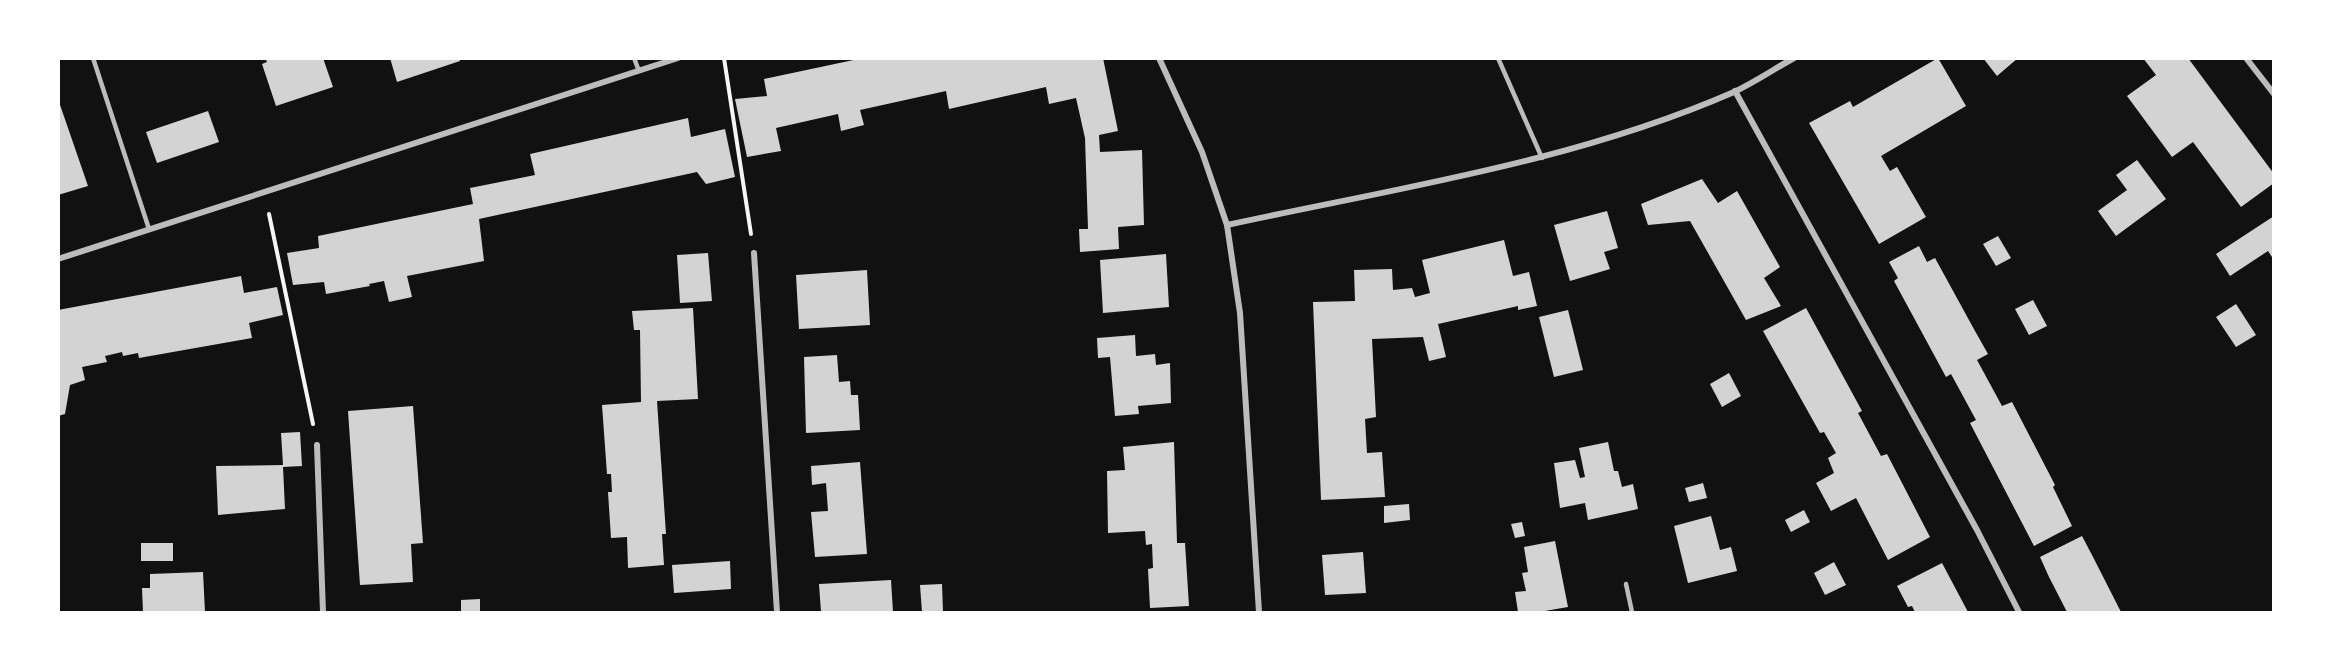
<svg xmlns="http://www.w3.org/2000/svg" width="2332" height="671" font-family="'Noto Sans',sans-serif">
  <rect width="100%" height="100%" fill="#111"/>
  <g fill="#d3d3d3">
    <path d="M265,58H323L333,87L276,106L262,64L267,62Z"/>
    <path d="M390,58H459L460,61L397,82Z"/>
    <path d="M863,58H1103L1118,131L1099,135L1100,152L1142,150L1144,225L1118,227L1119,249L1080,252L1079,229H1088L1085,138L1076,98L1049,104L1046,87L949,109L946,91L860,110L864,125L841,131L838,114L776,128L781,151L747,157L735,99L767,96L764,79Z"/>
    <path d="M1938,58L1966,106L1881,156L1890,171L1897,167L1926,217L1879,244L1809,123L1850,101L1853,107Z"/>
    <path d="M1983,58H2018L1997,76Z"/>
    <path d="M2143,58H2188L2274,174V183L2241,207L2193,142L2172,157L2127,96L2156,75Z"/>
    <path d="M58,99L88,186L58,195Z"/>
    <path d="M208,111L219,142L157,163L146,132Z"/>
    <path d="M688,118L691,137L725,129L735,177L706,184L697,172L479,219L484,261L407,276L412,297L389,302L384,281L369,284L370,286L326,294L324,282L293,285L287,253L319,248L318,236L473,204L470,188L535,175L530,154Z"/>
    <path d="M2137,160L2166,199L2116,236L2098,211L2127,190L2116,175Z"/>
    <path d="M1702,179L1718,203L1737,191L1780,267L1764,278L1781,306L1746,320L1690,221L1648,225L1641,204Z"/>
    <path d="M1607,211L1618,248L1604,252L1610,269L1570,281L1554,225Z"/>
    <path d="M2274,216V260L2268,251L2230,276L2216,254Z"/>
    <path d="M1998,236L2011,258L1996,266L1983,244Z"/>
    <path d="M1504,240L1513,276L1529,272L1537,306L1518,310V306L1438,324L1446,357L1429,361L1423,337L1372,339L1376,417L1365,419L1367,453L1382,452L1385,497L1321,500L1313,302L1355,301L1354,270L1392,269L1393,290L1412,288L1415,297L1430,293L1422,260Z"/>
    <path d="M1919,246L1927,262L1935,258L1975,331L1988,354L1977,360L2002,406L2012,402L2055,485L2053,487L2072,526L2034,546L1970,423L1976,420L1951,374L1946,377L1894,281L1898,278L1889,262Z"/>
    <path d="M708,253L712,301L680,303L677,255Z"/>
    <path d="M1166,254L1169,307L1103,313L1100,260Z"/>
    <path d="M867,270L870,325L799,329L796,275Z"/>
    <path d="M241,276L244,293L277,287L283,315L249,323L252,338L139,358L138,353L123,356L122,352L105,356L107,362L82,367L85,380L70,385L65,414L58,416V310Z"/>
    <path d="M2033,300L2047,326L2029,335L2015,309Z"/>
    <path d="M2236,304L2256,335L2236,347L2216,317Z"/>
    <path d="M693,308L698,399L657,401L666,534H662L664,565L628,568L627,537L611,538L608,492H612L611,474H607L602,405L641,402L640,330H634L632,311Z"/>
    <path d="M1806,308L1862,411L1858,413L1881,456L1887,454L1930,537L1888,560L1856,498L1831,511L1816,483L1834,473L1828,458L1836,453L1824,432L1820,433L1763,331Z"/>
    <path d="M1568,310L1583,370L1554,377L1539,317Z"/>
    <path d="M1135,335L1136,356L1155,354L1156,365L1170,363L1171,403L1138,406L1139,414L1115,416L1110,357L1098,358L1097,338Z"/>
    <path d="M837,355L839,382L850,381L851,395H858L860,430L806,433L804,357Z"/>
    <path d="M1729,373L1741,396L1722,407L1710,384Z"/>
    <path d="M413,406L423,543L411,544L413,582L360,585L348,411Z"/>
    <path d="M300,432L302,466L283,467L285,509L218,515L216,466L283,465L281,433Z"/>
    <path d="M1174,442L1177,543H1185L1189,606L1150,608L1148,569L1153,568L1152,544L1146,545L1145,531L1108,533L1107,471L1125,470L1123,447Z"/>
    <path d="M1608,442L1614,471H1618L1622,487L1633,484L1638,509L1588,520L1585,503L1560,508L1554,463L1575,460L1580,478L1585,477L1579,448Z"/>
    <path d="M860,462L867,554L815,557L811,512L828,511L826,483L812,485L811,466Z"/>
    <path d="M1703,483L1707,498L1689,502L1685,488Z"/>
    <path d="M1409,504L1410,520L1384,523V506Z"/>
    <path d="M1804,510L1810,522L1791,532L1785,520Z"/>
    <path d="M1711,516L1720,550L1731,547L1737,571L1688,583L1674,526Z"/>
    <path d="M1522,522L1525,536L1515,538L1511,524Z"/>
    <path d="M2082,536L2092,555L2121,612H2067L2049,577L2040,557Z"/>
    <path d="M1555,541L1568,607L1539,612H1518L1515,592L1526,591L1522,573L1528,572L1524,547Z"/>
    <rect x="141" y="543" width="32" height="18"/>
    <path d="M1363,552L1366,593L1325,595L1322,555Z"/>
    <path d="M730,561L731,589L674,593L672,565Z"/>
    <path d="M1834,562L1846,585L1825,595L1814,573Z"/>
    <path d="M1942,563L1968,612H1915L1912,606L1908,607L1897,586Z"/>
    <path d="M203,572L205,612H143L142,588H150V574Z"/>
    <path d="M891,580L893,612H821L819,584Z"/>
    <path d="M942,584L943,611L922,612L920,585Z"/>
    <path d="M480,599V612H461V600Z"/>
  </g>
  <g fill="none" stroke-linecap="round" stroke-linejoin="round">
    <g stroke="#f5f5f5" stroke-width="4">
      <path d="M724,58L751,234"/>
      <path d="M269,214L313,424"/>
    </g>
    <g stroke="#bcbcbc" stroke-width="4.5">
      <path d="M93,58L149,229"/>
      <path d="M634,58L639,71"/>
      <path d="M1498,58L1542,158"/>
      <path d="M1626,584L1632,612"/>
    </g>
    <g stroke="#bcbcbc" stroke-width="6">
      <path d="M1159,58L1202,152L1227,225L1240,313L1259,612"/>
      <path d="M2246,58L2274,94"/>
      <path d="M1735,91L1977,530L2019,612"/>
      <path d="M1227,225C1397,188 1574,162 1734,92C1755,82 1774,69 1794,58"/>
      <path d="M754,253L777,612"/>
      <path d="M58,259L678,58"/>
      <path d="M317,445L323,612"/>
    </g>
  </g>
  <rect width="2332" height="671" fill="none" stroke="#ffffff" stroke-width="120"/>
</svg>
